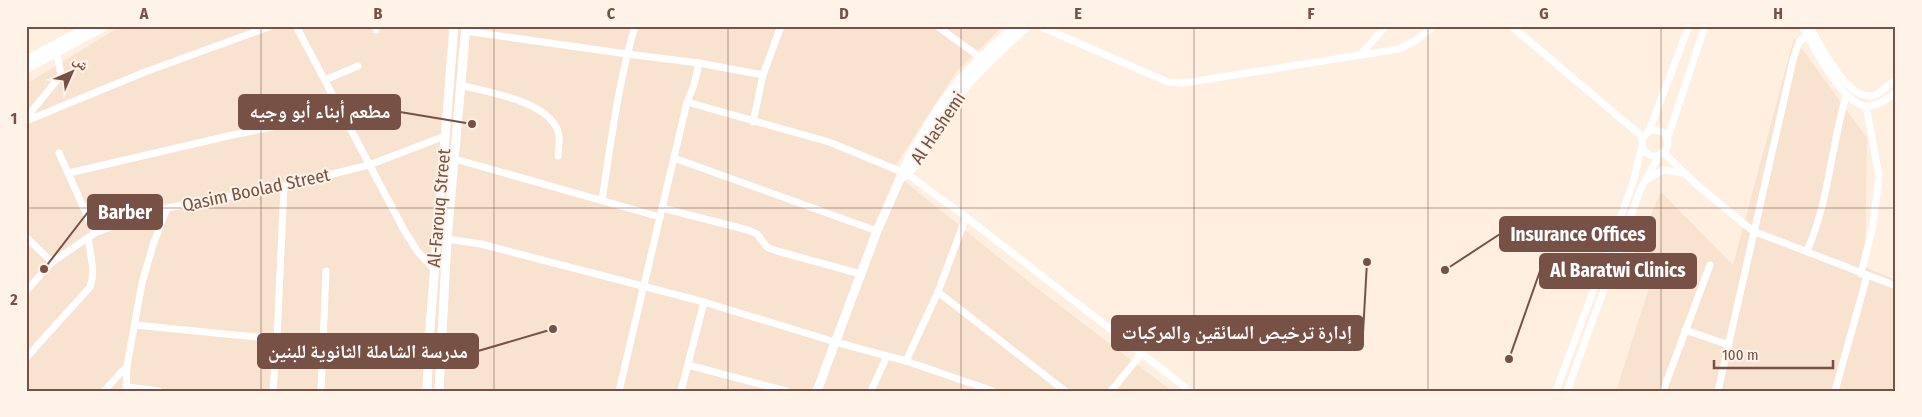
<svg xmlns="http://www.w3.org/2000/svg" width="1922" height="417" font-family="'Fira Sans Condensed','Noto Naskh Arabic',sans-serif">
  <rect width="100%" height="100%" fill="#feefe0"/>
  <g fill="#f8e2d0">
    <path d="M121,26H1003L956,72L892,171L1034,286L1172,391H26V84Z"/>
    <path d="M1794,38L1867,138L1865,267L1896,280V391H1616L1650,285L1629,265L1661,192L1733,265Z"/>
  </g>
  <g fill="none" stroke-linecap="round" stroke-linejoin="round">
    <g stroke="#fff" stroke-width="7">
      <path d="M296,26L404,230L418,252L435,270"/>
      <path d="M937,26L981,58"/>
      <path d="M1039,26L1168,82L1184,83L1399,49L1415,41L1434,26"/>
      <path d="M1511,26L1643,137"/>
      <path d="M1802,26C1813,46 1842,103 1865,106C1877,107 1887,99 1896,92"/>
      <path d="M1809,26C1822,46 1844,97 1871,96C1880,95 1889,84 1896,79"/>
      <path d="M376,30V26"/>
      <path d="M465,31L627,54L699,63L763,75"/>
      <path d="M1361,54L1386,26"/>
      <path d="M325,80L358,66"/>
      <path d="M460,85C487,92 555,102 559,136C560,142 558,150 558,156"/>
      <path d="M687,102L829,142L907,174L966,217L1190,391"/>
      <path d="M26,118L61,75L57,53"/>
      <path d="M26,121L145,72L271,26"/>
      <path d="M753,122L763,75L781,26"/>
      <circle cx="1655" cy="143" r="13"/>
      <path d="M1649,131L1689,26"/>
      <path d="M1667,140L1705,26"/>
      <path d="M1663,152L1697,185L1753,231L1896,286"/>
      <path d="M59,153L95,233"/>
      <path d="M674,158L877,231"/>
      <path d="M455,159L660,217"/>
      <path d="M69,173L228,136L342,113"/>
      <path d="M1646,180L1663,170L1684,173"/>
      <path d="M602,200C611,142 618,83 635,26"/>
      <path d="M662,208L748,230L757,234L767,247L777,251L861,274"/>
      <path d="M26,237L52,262"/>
      <path d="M447,239L481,244L704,302L835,342L906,361L993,391"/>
      <path d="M1807,251C1829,201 1831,147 1846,96"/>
      <path d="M1861,274L1873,225L1879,176L1866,106"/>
      <path d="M26,291L52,262L95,233L136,217L167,208L284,186L369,165L445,136"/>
      <path d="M938,292L1065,391"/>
      <path d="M135,325L277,339"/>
      <path d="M1685,330L1729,345"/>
      <path d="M26,358L90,287C96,272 90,253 88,238"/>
      <path d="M906,361L938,292L966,217"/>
      <path d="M688,365L786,391"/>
      <path d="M127,387L159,391"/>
      <path d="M104,391L127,366"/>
      <path d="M126,391L127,366L142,283L153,245L167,208"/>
      <path d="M273,391L277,339L284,186"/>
      <path d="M321,391L326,271"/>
      <path d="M619,391L687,102L694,85L699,63"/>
      <path d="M681,391L704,302"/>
      <path d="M871,391L887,356"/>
      <path d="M1111,391L1142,353"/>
      <path d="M1556,391L1633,183L1642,146"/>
      <path d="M1567,391L1641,188L1660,154"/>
      <path d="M1663,391L1710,265"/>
      <path d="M1718,391L1793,60L1799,42L1812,31"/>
      <path d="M1835,391L1867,276"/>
    </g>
    <g stroke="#fff" stroke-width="9">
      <path d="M901,178C921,165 936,125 951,105C973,75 1000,51 1027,26"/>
      <path d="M427,391L429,340L454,26"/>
      <path d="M439,391L447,239L466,26"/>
      <path d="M817,391L877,231L909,158L938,109L959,81L981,58L1015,26"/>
    </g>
    <g stroke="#fff" stroke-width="10">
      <path d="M26,61L88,28"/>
      <path d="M26,68L104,26"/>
    </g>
  </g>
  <path fill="none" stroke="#775145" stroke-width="1" stroke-opacity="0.55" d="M261,26V391M494,26V391M728,26V391M961,26V391M1194,26V391M1428,26V391M1661,26V391M26,208H1896"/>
  <g text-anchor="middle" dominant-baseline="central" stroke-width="4" stroke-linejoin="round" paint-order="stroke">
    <g font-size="18" fill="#775145" stroke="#fff3e8">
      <text transform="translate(938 128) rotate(-56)">Al Hashemi</text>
      <text transform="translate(256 190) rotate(-12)">Qasim Boolad Street</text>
      <text transform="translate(439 208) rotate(-85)">Al-Farouq Street</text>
    </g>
  </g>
  <path fill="none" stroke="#775145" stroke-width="2" d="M472 124L400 112M44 269L88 212M1445 270L1500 234M1509 359L1540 271M1367 262L1363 333M553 329L478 351"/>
  <g fill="#775145" stroke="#fff3e8" stroke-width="2">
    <circle cx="472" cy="124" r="5"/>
    <circle cx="44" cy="269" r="5"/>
    <circle cx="1445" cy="270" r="5"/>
    <circle cx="1509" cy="359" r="5"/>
    <circle cx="1367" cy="262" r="5"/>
    <circle cx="553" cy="329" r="5"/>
  </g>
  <g fill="#775145" stroke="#775145" stroke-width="2">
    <rect x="239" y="95" width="161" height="34" rx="5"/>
    <rect x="88" y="195" width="74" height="34" rx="5"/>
    <rect x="1500" y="217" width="155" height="34" rx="5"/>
    <rect x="1540" y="254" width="156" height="34" rx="5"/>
    <rect x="1112" y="316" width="251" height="34" rx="5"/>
    <rect x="258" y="334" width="220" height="34" rx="5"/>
  </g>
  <g font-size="19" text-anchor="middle" font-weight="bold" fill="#fff">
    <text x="320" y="118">مطعم أبناء أبو وجيه</text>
    <text x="125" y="219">Barber</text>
    <text x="1578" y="241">Insurance Offices</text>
    <text x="1618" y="277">Al Baratwi Clinics</text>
    <text x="1237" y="339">إدارة ترخيص السائقين والمركبات</text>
    <text x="368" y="358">مدرسة الشاملة الثانوية للبنين</text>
  </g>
  <rect width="1922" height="417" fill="none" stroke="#fff3e8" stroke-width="55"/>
  <g transform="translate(72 72) rotate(45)" stroke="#fff3e8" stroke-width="4" paint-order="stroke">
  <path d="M0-4L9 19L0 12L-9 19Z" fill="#775145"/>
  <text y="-8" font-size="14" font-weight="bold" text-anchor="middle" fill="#775145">ش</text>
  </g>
  <path d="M1714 360v8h119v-8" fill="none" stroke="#775145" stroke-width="2.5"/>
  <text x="1722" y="360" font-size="15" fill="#775145" stroke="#fff3e8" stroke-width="4" paint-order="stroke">100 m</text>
  <rect x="28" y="28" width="1866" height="362" fill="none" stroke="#775145" stroke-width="2"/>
  <g font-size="16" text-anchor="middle" font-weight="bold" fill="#775145">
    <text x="144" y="19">A</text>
    <text x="378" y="19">B</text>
    <text x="611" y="19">C</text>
    <text x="844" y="19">D</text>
    <text x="1078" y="19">E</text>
    <text x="1311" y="19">F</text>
    <text x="1544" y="19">G</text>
    <text x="1778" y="19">H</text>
    <text x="14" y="124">1</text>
    <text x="14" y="305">2</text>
  </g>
</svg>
